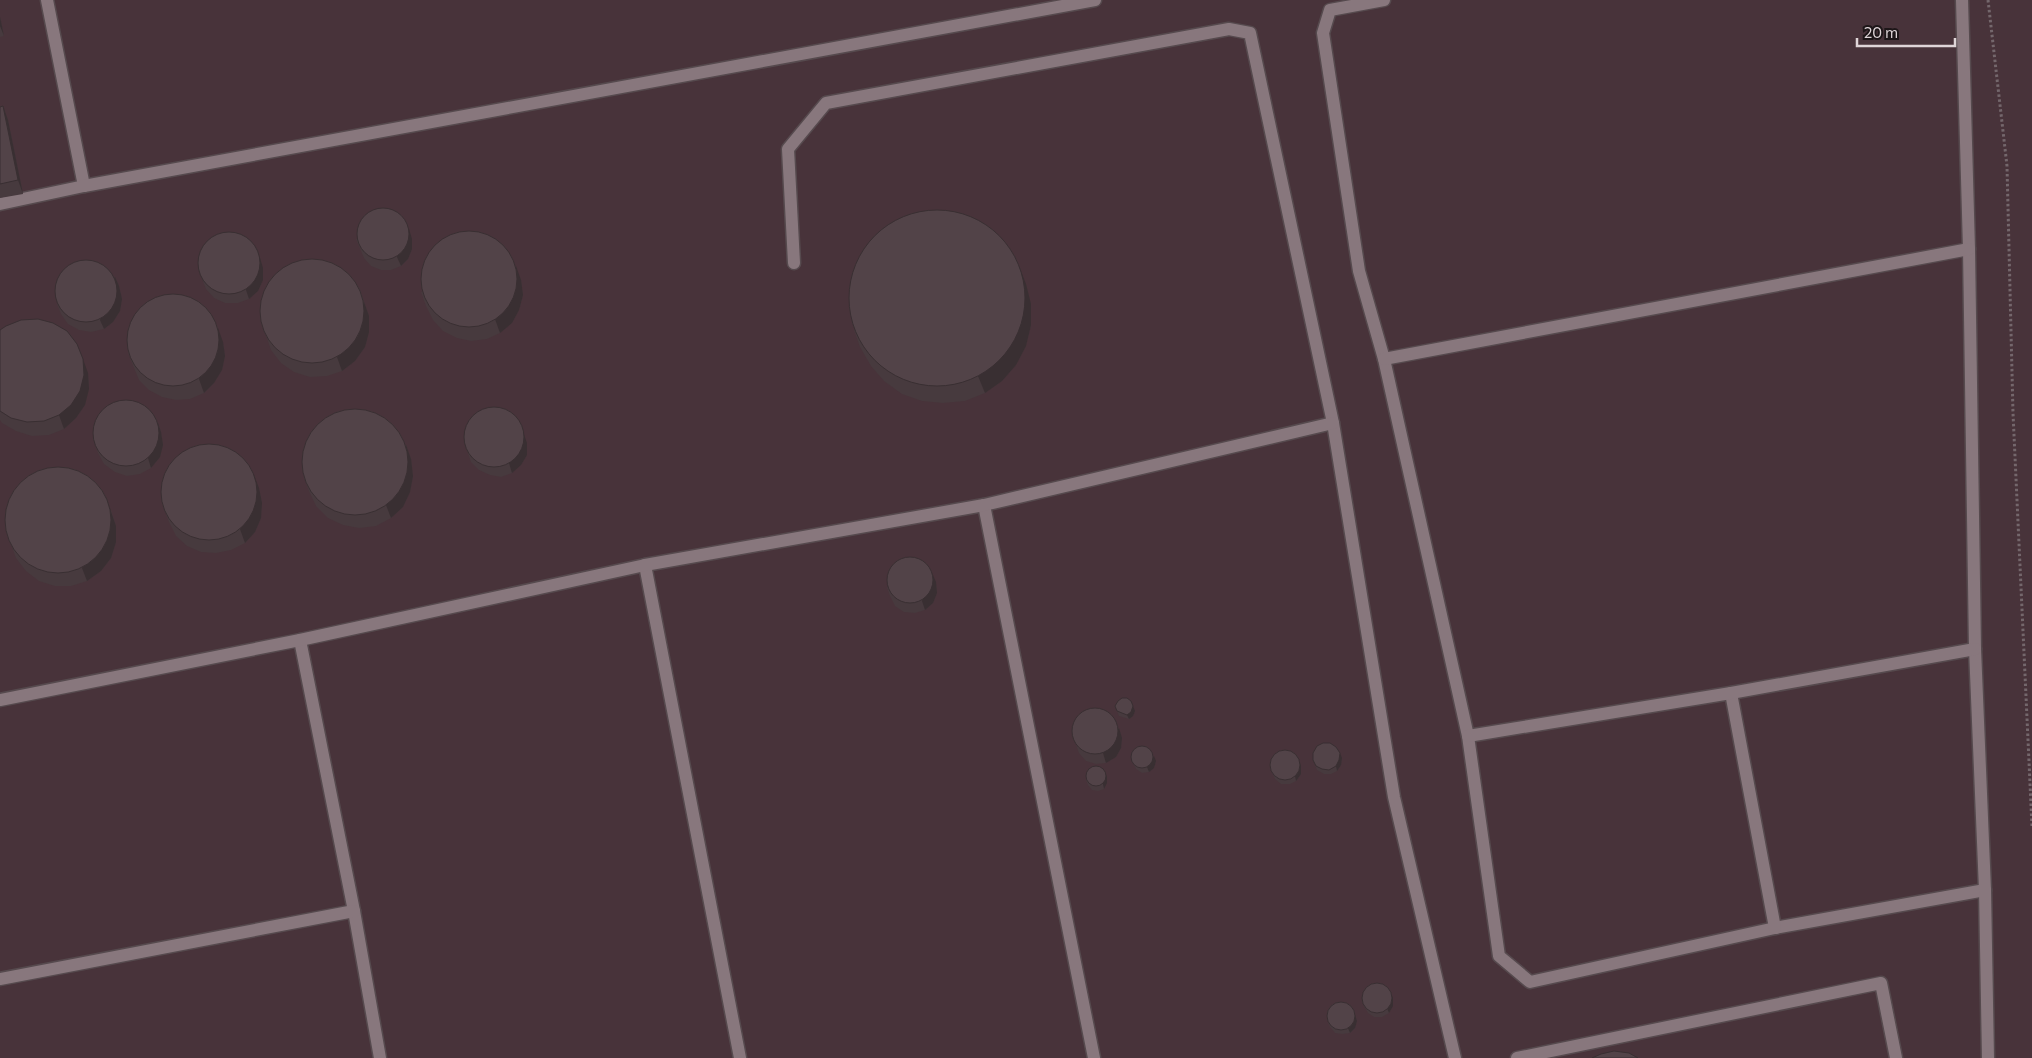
<svg xmlns="http://www.w3.org/2000/svg" width="2032" height="1058" font-family="Commissioner,sans-serif">
  <rect width="100%" height="100%" fill="#3a2c31"/>
  <rect fill="#48333a" x="0" y="0" width="2032" height="1058"/>
  <g fill="none" stroke-linecap="round" stroke-linejoin="round">
    <g stroke="#564a4e" stroke-width="15">
      <g id="minor">
        <path d="M47,0L84,186"/>
        <path d="M1384,0L1330,10L1323,33L1359,271L1384,359L1468,736L1499,956L1530,982L1775,928L1985,890"/>
        <path d="M1962,0L1969,249L1975,649L1985,890L1988,1058"/>
        <path d="M0,204L84,186L1095,0"/>
        <path d="M794,263L788,149L826,103L1229,29L1250,33L1333,423L1394,797L1455,1058"/>
        <path d="M1384,359L1969,249"/>
        <path d="M984,505L1094,1058"/>
        <path d="M645,565L740,1058"/>
        <path d="M300,640L354,911L380,1058"/>
        <path d="M1731,693L1775,928"/>
        <path d="M0,700L300,640L645,565L984,505L1333,423"/>
        <path d="M1468,736L1731,693L1975,649"/>
        <path d="M0,979L354,911"/>
        <path d="M1517,1058L1881,983L1896,1058"/>
      </g>
    </g>
    <path stroke="#74676c" stroke-width="3" stroke-dasharray="2.5 2.5" stroke-linecap="butt" d="M1988,0L2007,166L2013,413L2032,827"/>
    <use href="#minor" stroke="#88777d" stroke-width="12"/>
  </g>
  <g fill="#473a3e">
    <path d="M0,17L4,36L0,37Z"/>
    <path d="M3,106L8,120L23,194L0,198V107Z"/>
    <path d="M356,239H412V249L408,259L401,266L391,270H381L371,266L364,258Z"/>
    <path d="M263,268V280L258,291L249,299L238,303H225L214,298L206,289L198,269Z"/>
    <path d="M115,277L119,286L122,299L120,311L113,322L104,329L91,332L79,330L68,324L61,314L57,304Z"/>
    <path d="M521,280L523,295L519,310L512,323L500,333L487,339L471,341L457,338L443,331L433,320L426,306L421,292Z"/>
    <path d="M1026,284L1031,304V325L1026,346L1016,365L1002,381L985,393L965,401L943,403L922,401L902,394L884,381L871,366L860,347L854,330Z"/>
    <path d="M359,287L369,316V332L365,347L355,361L342,371L327,376L310,377L294,372L281,363L271,350L261,321Z"/>
    <path d="M0,330L88,373L89,389L85,405L76,418L64,429L49,435L32,436L16,431L2,423L0,420Z"/>
    <path d="M223,342L225,356L222,370L214,383L204,393L190,399L176,400L162,397L149,390L139,380L128,353Z"/>
    <path d="M158,423L161,432L163,445L160,457L151,468L140,474L127,476L115,472L104,464L98,453L95,444Z"/>
    <path d="M464,441L527,443V455L521,465L512,473L501,477L490,475L479,470L471,462Z"/>
    <path d="M406,445L411,459L413,476L410,492L403,507L391,518L376,526L359,528L343,525L328,518L316,506L309,491L304,478Z"/>
    <path d="M259,488L262,503L261,518L255,532L245,543L231,550L216,553L201,552L187,546L176,536L169,522L164,509Z"/>
    <path d="M111,510L116,526V542L111,558L101,571L87,581L71,586H55L39,581L26,571L16,558L11,544Z"/>
    <path d="M936,582L937,593L933,603L925,610L915,613L904,612L895,606L890,596L887,587Z"/>
    <path d="M1115,706L1135,711L1133,716L1129,719L1119,716Z"/>
    <path d="M1115,719L1122,738L1121,748L1116,757L1106,763L1096,764L1086,761L1079,753L1072,734Z"/>
    <path d="M1342,758L1341,765L1337,771L1331,774H1324L1317,770L1313,760Z"/>
    <path d="M1156,761L1154,768L1149,772L1142,773L1136,769L1133,762Z"/>
    <path d="M1301,766V774L1296,781L1290,784H1281L1275,779L1270,768Z"/>
    <path d="M1107,777V783L1104,789L1098,791L1092,790L1088,785L1086,780Z"/>
    <path d="M1393,998V1006L1389,1013L1382,1017H1374L1368,1013L1364,1006L1362,1001Z"/>
    <path d="M1353,1009L1357,1021L1355,1028L1350,1033L1342,1034L1335,1033L1330,1027L1328,1023Z"/>
  </g>
  <g fill="#392f32">
    <path d="M0,17L4,36L0,26Z"/>
    <path d="M3,106L8,120L23,194L18,180Z"/>
    <path d="M409,229L412,239V249L408,259L401,266L397,257Z"/>
    <path d="M260,258L263,268V280L258,291L249,299L246,290Z"/>
    <path d="M516,266L521,280L523,295L519,310L512,323L500,333L495,319Z"/>
    <path d="M1019,266L1026,284L1031,304V325L1026,346L1016,365L1002,381L985,393L978,376Z"/>
    <path d="M115,277L119,286L122,299L120,311L113,322L104,329L100,320Z"/>
    <path d="M364,302L369,316V332L365,347L355,361L342,371L337,357Z"/>
    <path d="M218,328L223,342L225,356L222,370L214,383L204,393L199,379Z"/>
    <path d="M83,359L88,373L89,389L85,405L76,418L64,429L59,415Z"/>
    <path d="M158,423L161,432L163,445L160,457L151,468L148,458Z"/>
    <path d="M520,423L527,443V455L521,465L512,473L509,463Z"/>
    <path d="M406,445L411,459L413,476L410,492L403,507L391,518L386,505Z"/>
    <path d="M254,475L259,488L262,503L261,518L255,532L245,543L240,529Z"/>
    <path d="M106,497L116,526V542L111,558L101,571L87,581L82,568Z"/>
    <path d="M932,573L936,582L937,593L933,603L925,610L922,601Z"/>
    <path d="M1131,701L1135,711L1133,716L1129,719L1127,715Z"/>
    <path d="M1119,728L1122,738L1121,748L1116,757L1106,763L1103,753Z"/>
    <path d="M1340,753L1342,758L1341,765L1337,771L1336,766Z"/>
    <path d="M1154,756L1156,761L1154,768L1149,772L1147,767Z"/>
    <path d="M1299,761L1301,766V774L1296,781L1295,776Z"/>
    <path d="M1105,772L1107,777V783L1104,789L1103,784Z"/>
    <path d="M1391,994L1393,998V1006L1389,1013L1387,1008Z"/>
    <path d="M1353,1009L1357,1021L1355,1028L1350,1033L1348,1028Z"/>
  </g>
  <g fill="#524348" stroke="#392f32">
    <path d="M3,106L18,180L0,184V107Z"/>
    <circle cx="383" cy="234" r="26"/>
    <circle cx="937" cy="298" r="88"/>
    <circle cx="469" cy="279" r="48"/>
    <circle cx="229" cy="263" r="31"/>
    <circle cx="312" cy="311" r="52"/>
    <circle cx="86" cy="291" r="31"/>
    <circle cx="173" cy="340" r="46"/>
    <path d="M38,319L53,323L67,331L77,344L83,359L84,375L80,391L71,405L59,415L44,421L27,422L11,418L0,411V330L6,326L21,320Z"/>
    <circle cx="126" cy="433" r="33"/>
    <circle cx="494" cy="437" r="30"/>
    <circle cx="355" cy="462" r="53"/>
    <circle cx="209" cy="492" r="48"/>
    <circle cx="58" cy="520" r="53"/>
    <circle cx="910" cy="580" r="23"/>
    <path d="M1122,698H1127L1131,701L1133,706L1131,712L1127,715L1117,711L1115,706L1118,701Z"/>
    <circle cx="1095" cy="731" r="23"/>
    <path d="M1323,743H1330L1336,747L1340,753L1339,760L1336,766L1329,770L1322,769L1316,766L1313,760V753L1317,746Z"/>
    <circle cx="1142" cy="757" r="11"/>
    <circle cx="1285" cy="765" r="15"/>
    <circle cx="1096" cy="776" r="10"/>
    <circle cx="1377" cy="998" r="15"/>
    <circle cx="1341" cy="1016" r="14"/>
    <path d="M1614,1051L1629,1053L1638,1058H1592L1601,1054Z"/>
  </g>
  <path d="M1857 38v8h98v-8" fill="none" stroke="#dfd5d8" stroke-width="2.5"/>
  <text x="1864" y="38" font-size="15" fill="#dfd5d8" stroke="#1d1618" stroke-width="4" paint-order="stroke">20 m</text>
</svg>
